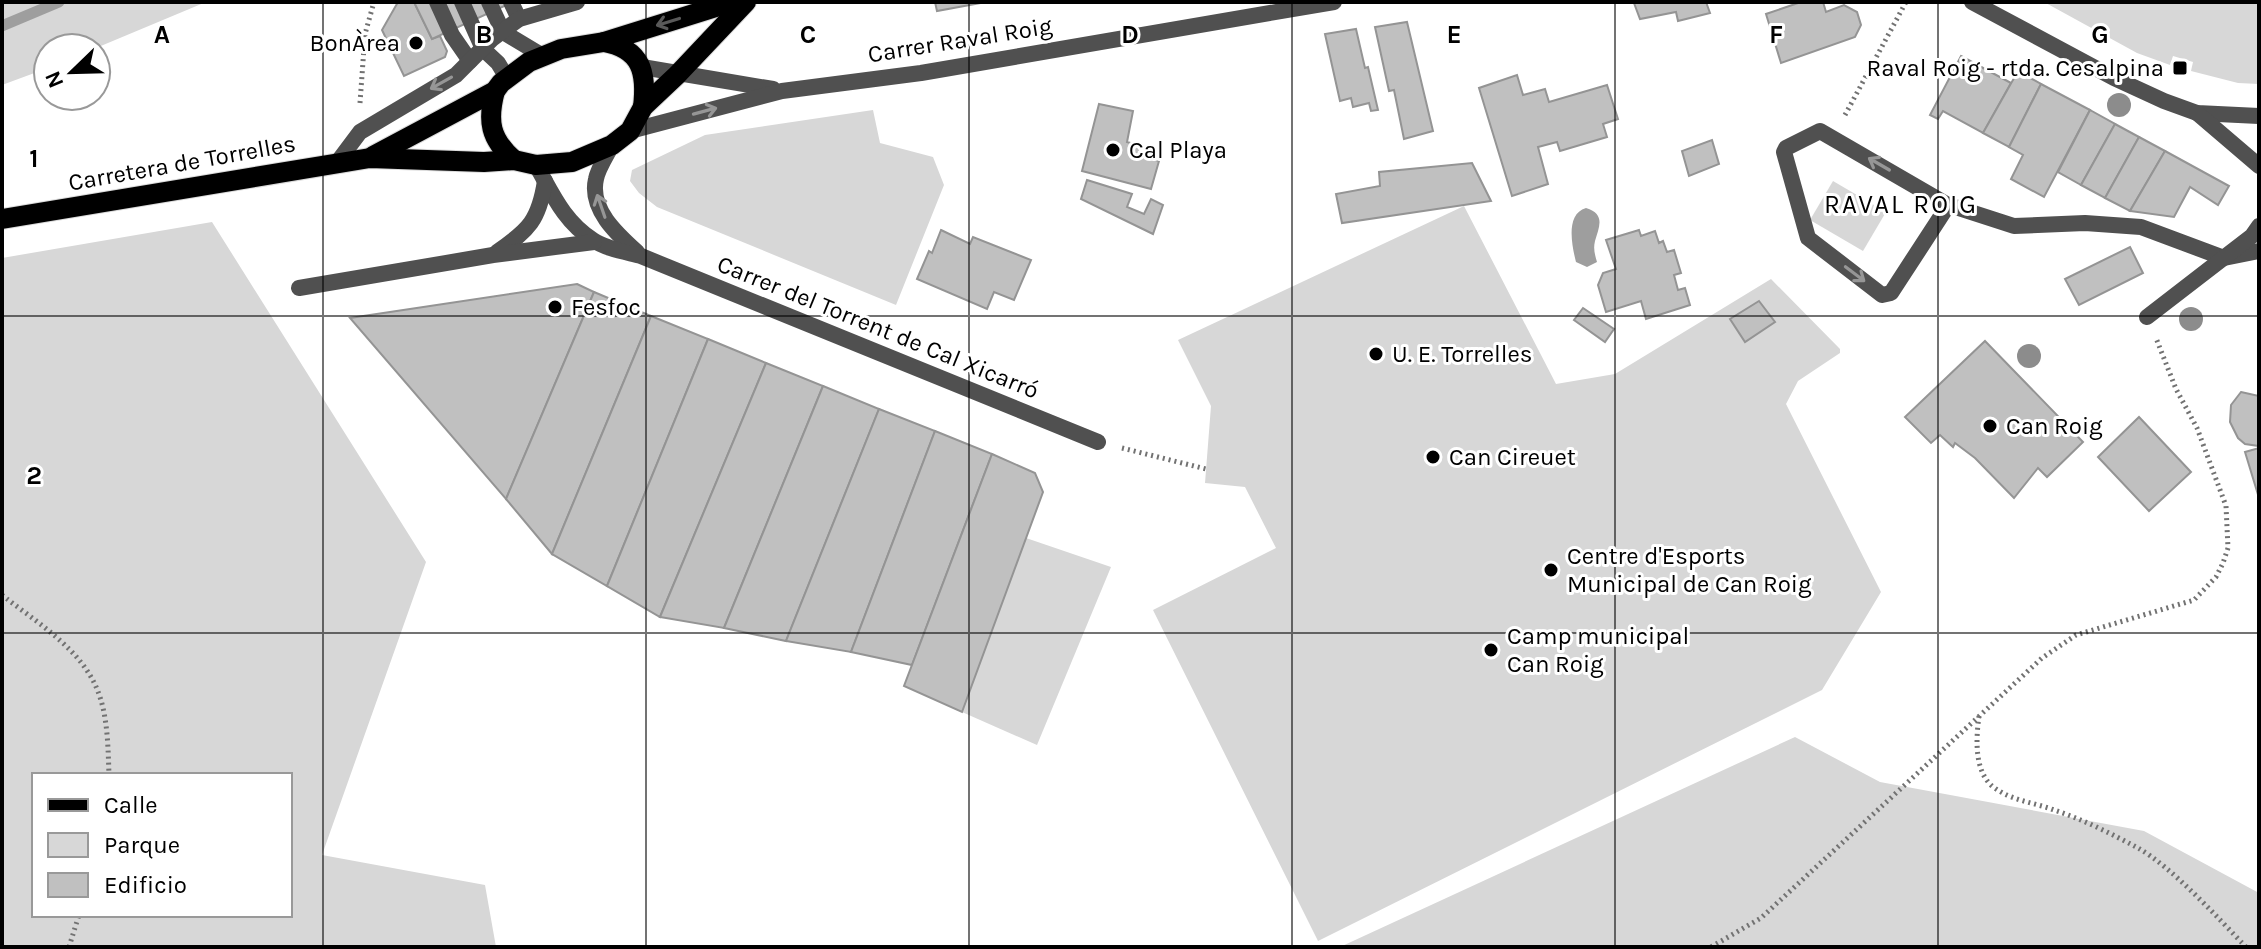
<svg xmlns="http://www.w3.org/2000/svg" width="2261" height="949" font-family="Karla,sans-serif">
  <rect width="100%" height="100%" fill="#fff"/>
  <g fill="#d7d7d7" fill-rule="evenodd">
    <path d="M2,2H206L96,48H48V68L2,85Z"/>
    <path d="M2044,2H2259V84L2238,83L2191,71L2193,62L2173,56L2170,65L2137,53Z"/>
    <path d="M873,110L880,143L933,157L944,185L896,305L657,207L639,193L630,181L632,170L705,135Z"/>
    <path d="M1833,181L1886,212L1863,251L1810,220Z"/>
    <path d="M1464,206L1556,384L1615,374L1771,279L1840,349V353L1798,381L1786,404L1881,592L1822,690L1318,941L1153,610L1276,548L1245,487L1205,483L1211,406L1178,340Z"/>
    <path d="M212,222L426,562L322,855L485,885L496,947H2V258ZM34,775H290V915H34Z"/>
    <path d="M1026,538L1111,567L1037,745L962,712Z"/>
    <path d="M1795,737L1880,782L2144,831L2259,893V947H1340Z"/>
  </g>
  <path fill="#9e9e9e" d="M1586,208C1606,214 1599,227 1595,241C1593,249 1595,255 1597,262L1587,267L1576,262C1572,246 1565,214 1586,208Z"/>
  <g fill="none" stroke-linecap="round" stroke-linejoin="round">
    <path stroke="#9e9e9e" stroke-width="11" d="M2,26L59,2"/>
  </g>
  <g fill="#c0c0c0" stroke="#949494" stroke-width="2">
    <path d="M398,2H414L432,39L440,36L447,51L445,57L404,76L382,30Z"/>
    <path d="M414,2H513L432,39Z"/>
    <path d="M935,2H986L937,11Z"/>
    <path d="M1706,2L1710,13L1678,21L1676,12L1640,19L1634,3Z"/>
    <path d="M1801,2H1823L1826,12L1844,5L1857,12L1861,25L1855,37L1781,63L1766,14Z"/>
    <path d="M1407,22L1433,131L1404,139L1394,90L1389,91L1375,27Z"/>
    <path d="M1356,29L1365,68L1368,67L1378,110L1371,111L1369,103L1353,107L1351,98L1340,101L1325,34Z"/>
    <path d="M1961,56L2011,83L1983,133L1943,111L1938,119L1930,115Z"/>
    <path d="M2018,71L2041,84L2009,147L1983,133Z"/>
    <path d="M1517,75L1523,95L1545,89L1549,102L1607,85L1618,119L1603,124L1607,137L1560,151L1557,142L1538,147L1548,184L1512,196L1479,88Z"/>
    <path d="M2041,84L2090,110L2044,197L2011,179L2023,155L2009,147Z"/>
    <path d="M1099,104L1133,111L1127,142L1141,146L1138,155L1159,161L1151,189L1082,171Z"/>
    <path d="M2090,110L2115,124L2081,185L2058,172Z"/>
    <path d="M2115,124L2139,137L2105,198L2081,185Z"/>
    <path d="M2139,137L2165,151L2130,211L2105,198Z"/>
    <path d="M1712,140L1719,164L1689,176L1682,151Z"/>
    <path d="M2165,151L2229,186L2218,205L2190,187L2174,217L2130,211Z"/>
    <path d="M1472,163L1491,201L1342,223L1336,194L1380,186L1379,172Z"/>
    <path d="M1087,180L1132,194L1127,207L1144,214L1151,199L1163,205L1153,234L1081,199Z"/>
    <path d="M941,230L970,244L973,237L1031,260L1014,300L994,292L987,309L917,279L929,251L932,253Z"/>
    <path d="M1639,230L1641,236L1655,231L1659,243L1663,241L1667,252L1674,250L1681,273L1674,275L1678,290L1685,288L1690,305L1646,319L1641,301L1606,312L1598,285L1603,273L1616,269L1606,240Z"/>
    <path d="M2130,247L2143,273L2079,305L2065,279Z"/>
    <path d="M577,284L594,292L506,499L350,318Z"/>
    <path d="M594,292L651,316L552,554L506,499Z"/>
    <path d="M1759,301L1775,322L1745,342L1730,319Z"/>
    <path d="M1583,308L1614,329L1605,342L1574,320Z"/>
    <path d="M651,316L708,339L607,586L552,554Z"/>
    <path d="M708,339L766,363L660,617L607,586Z"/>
    <path d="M1985,341L2083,442L2047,477L2038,468L2014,498L1975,458L1955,443L1953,447L1940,435L1931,443L1905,417Z"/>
    <path d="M766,363L823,386L724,628L660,617Z"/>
    <path d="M823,386L879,409L786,641L724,628Z"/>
    <path d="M2241,392L2259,396V446L2245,444L2238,438L2230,422L2231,405Z"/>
    <path d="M879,409L935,431L851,652L786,641Z"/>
    <path d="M2139,417L2191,472L2149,511L2098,457Z"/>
    <path d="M935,431L992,454L912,665L851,652Z"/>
    <path d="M2259,448V498L2245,452Z"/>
    <path d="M992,454L1035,473L1043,492L962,712L904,686Z"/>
  </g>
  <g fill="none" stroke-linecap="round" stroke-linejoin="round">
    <g stroke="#dbdbdb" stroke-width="22">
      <g id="primary">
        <path d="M604,42C642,49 647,73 643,107"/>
        <path d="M495,91C487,121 490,139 514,160"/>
        <path d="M373,156L495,91L501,83L529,62L561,49L604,42L732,2"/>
        <path d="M2,219L370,158L484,162L514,160L536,165L572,162L612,145L630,131L643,107L677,75L746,2"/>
      </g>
    </g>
    <g stroke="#727272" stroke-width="5" stroke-dasharray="2 4" stroke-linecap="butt">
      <path d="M360,103L365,34L374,2"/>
      <path d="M1845,115L1906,2"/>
      <path d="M1122,448L1206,469"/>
      <path d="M2,595C36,622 80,648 97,689C108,715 108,748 109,775"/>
      <path d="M1979,716C1976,738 1974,770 1992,786C2011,801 2033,802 2054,810C2082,819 2112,834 2138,848C2172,867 2218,918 2246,947"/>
      <path d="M69,947L79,915"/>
      <path d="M1711,947L1761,918L2042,658L2076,635L2194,600L2216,577L2223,563L2228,548L2226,506L2197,428L2176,389L2156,338"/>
    </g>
    <g stroke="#505050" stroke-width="16">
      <path d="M437,2L452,35L470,61"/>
      <path d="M462,2L483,49L498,63L507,78"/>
      <path d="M489,2L503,32L543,56"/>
      <path d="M511,2L519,19"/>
      <path d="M336,164L360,132L456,75L492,39L519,19L577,2"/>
    </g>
    <g stroke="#505050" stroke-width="16">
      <path d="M1972,2L2114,78L2164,101L2197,113L2259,116"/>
      <path d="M642,67L773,89"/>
      <path d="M2197,113L2259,166"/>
      <path d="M630,131L782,91L921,73L1334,2"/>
      <path d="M612,145C607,155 598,168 596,179C589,209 617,234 637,252"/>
      <path d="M536,165C552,193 564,222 593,240C606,249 626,252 641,256L1098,442"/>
      <path d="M1946,204L1945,210L1891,293L1882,295L1808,238L1784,152L1786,148L1820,131L1946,204L2014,226L2085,223L2141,227L2224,258L2259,251"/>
      <path d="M497,252C529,230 539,220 545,181"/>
      <path d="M299,288L493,255L594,242"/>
      <path d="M2147,317L2252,236L2259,226"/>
    </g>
    <use href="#primary" stroke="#000" stroke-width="20"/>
  </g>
  <g fill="#8c8c8c">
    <circle cx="2119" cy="105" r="12"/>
    <circle cx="2191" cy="319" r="12"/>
    <circle cx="2029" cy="356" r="12"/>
  </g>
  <defs><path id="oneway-shaft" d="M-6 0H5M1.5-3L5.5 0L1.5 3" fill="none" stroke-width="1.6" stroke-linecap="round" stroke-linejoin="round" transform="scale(2)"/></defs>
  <use stroke="#595959" href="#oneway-shaft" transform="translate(668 22) rotate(163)"/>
  <g stroke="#969696">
    <use href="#oneway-shaft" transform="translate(441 83) rotate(151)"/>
    <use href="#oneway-shaft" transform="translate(705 111) rotate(-15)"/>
    <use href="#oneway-shaft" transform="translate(1879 164) rotate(-150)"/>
    <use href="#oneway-shaft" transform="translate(601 206) rotate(-109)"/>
    <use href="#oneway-shaft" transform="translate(1855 274) rotate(37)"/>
  </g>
  <path fill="none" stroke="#000" stroke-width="2" stroke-opacity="0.55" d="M323,2V947M646,2V947M969,2V947M1292,2V947M1615,2V947M1938,2V947M2,316H2259M2,633H2259"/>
  <g fill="#000" stroke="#fff" stroke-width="3">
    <circle cx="416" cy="43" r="8"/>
    <rect x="2172" y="60" width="16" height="16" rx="4"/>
    <circle cx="1113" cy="150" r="8"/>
    <circle cx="555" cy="307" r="8"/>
    <circle cx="1376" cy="354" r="8"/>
    <circle cx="1990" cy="426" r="8"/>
    <circle cx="1433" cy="457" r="8"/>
    <circle cx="1551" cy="570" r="8"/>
    <circle cx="1491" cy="650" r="8"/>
  </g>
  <g text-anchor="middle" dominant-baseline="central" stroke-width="6" stroke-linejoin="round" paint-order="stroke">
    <g font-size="24" fill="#000" stroke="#fff">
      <text transform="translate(960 40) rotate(-9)">Carrer Raval Roig</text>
      <text transform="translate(182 163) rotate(-10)">Carretera de Torrelles</text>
      <text transform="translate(878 327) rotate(22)">Carrer del Torrent de Cal Xicarró</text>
    </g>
    <g font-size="24" fill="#000" stroke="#fff" text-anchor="start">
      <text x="400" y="43" text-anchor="end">BonÀrea</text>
      <text x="2164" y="68" text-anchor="end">Raval Roig - rtda. Cesalpina</text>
      <text x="1129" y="150">Cal Playa</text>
      <text x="571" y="307">Fesfoc</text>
      <text x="1392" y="354">U. E. Torrelles</text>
      <text x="2006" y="426">Can Roig</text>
      <text x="1449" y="457">Can Cireuet</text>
      <text x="1567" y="556">Centre d'Esports<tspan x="1567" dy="28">Municipal de Can Roig</tspan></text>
      <text x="1507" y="636">Camp municipal<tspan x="1507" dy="28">Can Roig</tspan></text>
    </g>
    <g font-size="26" letter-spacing="2" fill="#000" stroke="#fff">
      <text x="1901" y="204">RAVAL ROIG</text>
    </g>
  </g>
  <g font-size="26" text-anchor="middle" font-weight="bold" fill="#000" stroke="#fff" stroke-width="6" stroke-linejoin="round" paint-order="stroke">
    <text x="162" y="43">A</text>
    <text x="484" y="43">B</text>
    <text x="808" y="43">C</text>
    <text x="1130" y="43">D</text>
    <text x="1454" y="43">E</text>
    <text x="1776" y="43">F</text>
    <text x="2100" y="43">G</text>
    <text x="34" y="167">1</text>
    <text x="34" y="484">2</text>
  </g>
  <rect width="2261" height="949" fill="none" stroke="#000000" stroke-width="8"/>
  <rect x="32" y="773" width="260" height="144" fill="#ffffff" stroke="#999999" stroke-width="2"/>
  <rect x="48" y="799" width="40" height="12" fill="#000000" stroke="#999999" stroke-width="2"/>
  <text x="104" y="813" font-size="24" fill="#000000">Calle</text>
  <rect x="48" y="833" width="40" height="24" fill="#d7d7d7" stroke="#999999" stroke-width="2"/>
  <text x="104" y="853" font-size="24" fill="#000000">Parque</text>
  <rect x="48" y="873" width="40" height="24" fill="#c0c0c0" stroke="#999999" stroke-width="2"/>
  <text x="104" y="893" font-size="24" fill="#000000">Edificio</text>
  <g transform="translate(72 72) rotate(247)"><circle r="38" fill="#ffffff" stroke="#999999" stroke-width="2"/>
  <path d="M0-6L14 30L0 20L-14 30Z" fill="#000000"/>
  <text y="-12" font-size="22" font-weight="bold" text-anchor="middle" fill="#000000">N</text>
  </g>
</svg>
